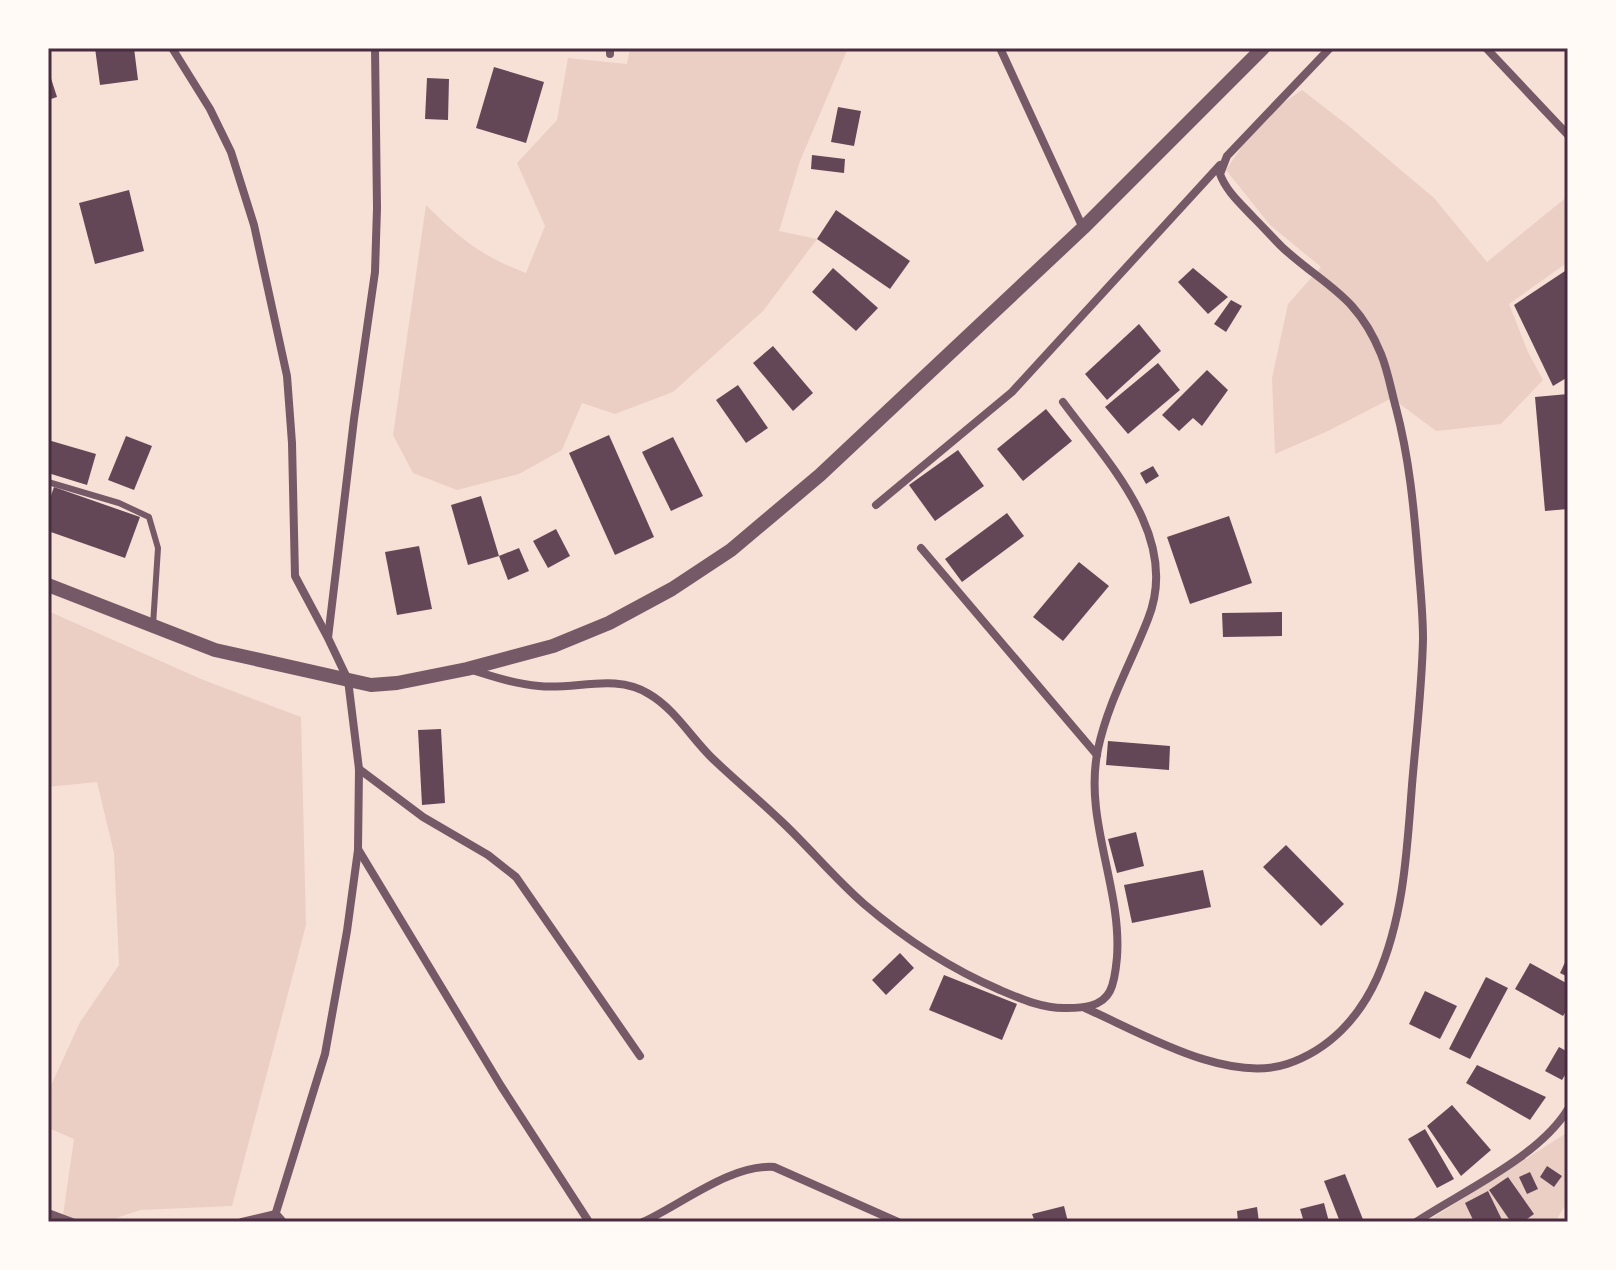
<svg xmlns="http://www.w3.org/2000/svg" width="1616" height="1270" font-family="Helvetica,sans-serif">
  <rect width="100%" height="100%" fill="#f7e1d7"/>
  <g fill="#ebcfc5">
    <path d="M630,48H848L800,161L779,231L817,239L763,311L673,392L615,414L582,403L562,450L519,474L457,490L413,473L393,435L426,205C459,238 481,256 526,273L545,226L517,163L557,120L568,58L627,64Z"/>
    <path d="M1302,90L1350,127L1434,198L1487,262L1568,196V262L1509,304L1528,352L1543,380L1501,424L1436,431L1392,398L1328,431L1275,454L1272,378L1288,304L1321,267L1270,225L1226,170L1261,118Z"/>
    <path d="M48,611L201,679L301,717L306,925L232,1206L140,1210L105,1222H62L74,1139L48,1128V1092L80,1022L119,965L114,853L97,782L48,787Z"/>
    <path d="M1568,1132V1201L1555,1222H1426Z"/>
  </g>
  <g fill="#644757">
    <path d="M95,48H134L138,80L100,85Z"/>
    <path d="M494,67L544,82L526,143L476,128Z"/>
    <path d="M48,69L57,97L48,100Z"/>
    <path d="M427,78L449,79L448,120L425,119Z"/>
    <path d="M838,107L861,111L854,146L831,142Z"/>
    <path d="M812,155L845,159L844,173L811,169Z"/>
    <path d="M129,190L144,251L95,264L79,203Z"/>
    <path d="M836,210L910,261L890,289L817,239Z"/>
    <path d="M833,268L878,308L856,331L812,292Z"/>
    <path d="M1193,268L1228,297L1208,314L1178,282Z"/>
    <path d="M1568,269V377L1553,386L1514,305Z"/>
    <path d="M1231,300L1242,306L1226,332L1214,324Z"/>
    <path d="M1139,324L1161,351L1107,400L1085,374Z"/>
    <path d="M773,346L813,393L793,411L753,363Z"/>
    <path d="M1158,363L1180,390L1128,434L1105,407Z"/>
    <path d="M1207,370L1228,390L1202,426L1193,418L1179,431L1162,415Z"/>
    <path d="M738,385L768,428L746,443L716,400Z"/>
    <path d="M1568,394V509L1545,511L1535,397Z"/>
    <path d="M1046,409L1072,441L1023,481L997,449Z"/>
    <path d="M609,435L654,537L615,555L569,453Z"/>
    <path d="M126,436L152,446L134,490L108,480Z"/>
    <path d="M673,437L703,496L671,511L642,452Z"/>
    <path d="M48,440L96,454L87,485L48,473Z"/>
    <path d="M958,450L984,486L935,521L909,485Z"/>
    <path d="M1153,466L1159,476L1146,484L1140,473Z"/>
    <path d="M54,487L140,517L125,558L48,531V504Z"/>
    <path d="M481,496L499,556L519,548L529,571L508,580L499,556L468,565L451,505Z"/>
    <path d="M1007,513L1024,536L962,582L945,559Z"/>
    <path d="M1229,516L1252,583L1190,604L1167,537Z"/>
    <path d="M556,529L570,556L548,568L533,541Z"/>
    <path d="M419,546L432,609L397,615L385,552Z"/>
    <path d="M1079,562L1109,586L1063,641L1033,617Z"/>
    <path d="M1282,612V636L1223,637L1222,613Z"/>
    <path d="M441,729L445,803L422,805L418,730Z"/>
    <path d="M1108,741L1170,746L1169,770L1106,765Z"/>
    <path d="M1136,832L1144,866L1117,873L1108,839Z"/>
    <path d="M1286,845L1344,904L1321,926L1263,867Z"/>
    <path d="M1203,870L1211,907L1132,923L1124,885Z"/>
    <path d="M900,953L914,968L886,995L872,980Z"/>
    <path d="M1568,956V977L1560,973Z"/>
    <path d="M1530,963L1568,984V1008L1563,1016L1515,989Z"/>
    <path d="M944,975L1017,1004L1002,1040L929,1010Z"/>
    <path d="M1486,977L1508,988L1470,1059L1449,1049Z"/>
    <path d="M1425,991L1457,1006L1440,1039L1409,1024Z"/>
    <path d="M1559,1047L1568,1052V1070L1562,1080L1545,1071Z"/>
    <path d="M1477,1065L1546,1097L1530,1120L1466,1083Z"/>
    <path d="M1452,1105L1491,1150L1461,1176L1427,1126Z"/>
    <path d="M1425,1129L1454,1179L1437,1188L1408,1139Z"/>
    <path d="M1547,1166L1562,1176L1554,1187L1540,1177Z"/>
    <path d="M1530,1172L1538,1189L1527,1194L1519,1177Z"/>
    <path d="M1345,1174L1364,1222H1340L1324,1181Z"/>
    <path d="M1508,1177L1534,1214L1523,1222H1511L1489,1190Z"/>
    <path d="M1488,1191L1503,1222H1474L1465,1203Z"/>
    <path d="M1324,1203L1329,1222H1304L1300,1209Z"/>
    <path d="M1064,1206L1068,1222H1035L1032,1214Z"/>
    <path d="M1257,1207L1259,1222H1238L1237,1211Z"/>
  </g>
  <g fill="none" stroke-linecap="round" stroke-linejoin="round">
    <path stroke="#755966" stroke-width="6" d="M48,482L119,503L149,517L158,548L153,625"/>
    <g stroke="#755966" stroke-width="8">
      <path d="M172,48L210,109L231,152L254,225L287,376L292,443L295,576L327,636"/>
      <path d="M375,48L377,208L375,272L354,419L328,638L348,680L359,769L358,849L501,1086L589,1222"/>
      <path d="M610,48V54"/>
      <path d="M1000,48L1083,228"/>
      <path d="M1486,48L1568,135"/>
      <path d="M876,505L1012,392L1220,165"/>
      <path d="M921,548L1097,755"/>
      <path d="M472,670C494,677 516,684 539,686C576,690 615,673 649,694C675,709 692,739 713,759C735,780 758,799 780,820C809,847 834,878 864,904C905,939 951,969 1000,990C1021,999 1044,1009 1067,1008C1082,1008 1102,1007 1110,991C1115,981 1116,968 1117,957C1122,887 1083,819 1098,749C1108,702 1131,663 1148,619C1181,537 1108,463 1063,402"/>
      <path d="M359,769L423,817L488,855L516,877L640,1056"/>
      <path d="M1085,1008C1140,1032 1226,1084 1287,1064C1329,1050 1359,1018 1377,978C1404,917 1407,850 1412,785C1416,737 1422,687 1423,639C1423,612 1420,585 1418,559C1414,508 1409,457 1396,408C1391,390 1388,371 1381,354C1357,295 1326,287 1283,248C1273,238 1263,227 1253,217C1241,204 1226,191 1220,174L1227,156L1330,48"/>
      <path d="M48,1213L72,1222"/>
      <path d="M242,1222L276,1214L283,1222"/>
      <path d="M273,1222L325,1054L347,931L358,850"/>
      <path d="M643,1222C682,1204 731,1164 774,1167L898,1222"/>
      <path d="M1416,1222C1463,1191 1539,1157 1568,1109"/>
    </g>
    <path stroke="#755966" stroke-width="14" d="M48,585L215,650L371,685L397,683L467,669L553,646L609,623L672,589L731,550L820,475L1083,228L1263,48"/>
  </g>
  <rect width="1616" height="1270" fill="none" stroke="#fffaf5" stroke-width="100"/>
  <rect x="50" y="50" width="1516" height="1170" fill="none" stroke="#4a2c40" stroke-width="3"/>
</svg>
